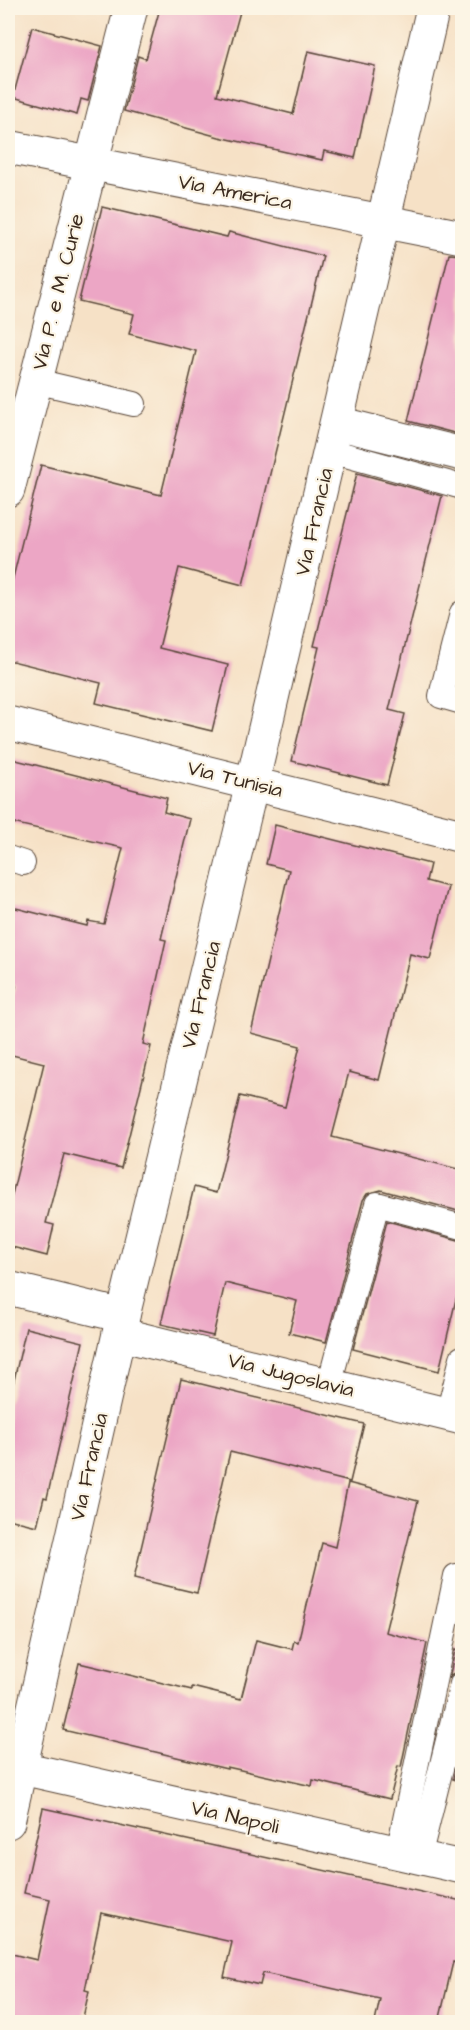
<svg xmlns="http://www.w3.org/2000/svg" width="470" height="2030" font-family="'Architects Daughter',sans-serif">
  <rect width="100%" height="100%" fill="#fcf5e5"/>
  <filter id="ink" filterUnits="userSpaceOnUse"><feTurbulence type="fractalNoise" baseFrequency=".0167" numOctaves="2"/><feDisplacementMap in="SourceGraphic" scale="12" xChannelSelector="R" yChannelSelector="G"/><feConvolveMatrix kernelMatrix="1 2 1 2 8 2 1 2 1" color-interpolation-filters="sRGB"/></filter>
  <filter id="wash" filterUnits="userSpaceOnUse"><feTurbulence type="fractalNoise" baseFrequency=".008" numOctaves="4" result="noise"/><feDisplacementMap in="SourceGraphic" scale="24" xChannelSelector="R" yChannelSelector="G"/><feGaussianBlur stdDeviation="1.35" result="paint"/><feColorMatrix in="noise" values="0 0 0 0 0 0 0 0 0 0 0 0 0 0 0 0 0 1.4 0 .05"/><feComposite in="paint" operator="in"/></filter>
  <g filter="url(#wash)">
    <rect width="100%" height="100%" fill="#f6e1c6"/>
    <g id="blocks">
      <g fill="#eca6c5">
        <path d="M160,8H241L217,95L293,114L308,51L375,66L355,158L324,151L322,160L219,137L124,111L138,56L146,59Z"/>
        <path d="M32,27L102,46L88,101L81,99L77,115L13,97Z"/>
        <path d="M102,207L227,237L229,232L323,256L243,585L179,568L159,648L228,665L212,731L96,703L101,683L8,660V628L14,603L8,601V598L41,465L161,495L196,351L129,334L134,314L79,301Z"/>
        <path d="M449,254L462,255V435L408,421Z"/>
        <path d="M357,473L442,496L389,710L405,714L387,785L292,761L319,647L314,646Z"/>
        <path d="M8,758L167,798L164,812L190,819L161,939L166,940L143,1044L151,1046L121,1168L64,1154L46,1223L54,1225L47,1256L8,1246V1211L44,1063L8,1054V1019L16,986L8,984V906L87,926L88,921L104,924L123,848L8,822Z"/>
        <path d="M275,825L430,864L426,881L448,887L430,959L410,954L379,1080L349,1072L332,1137L462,1170V1212L381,1190L367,1194L363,1200L326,1342L289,1333L297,1301L225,1283L213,1336L161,1324L194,1187L216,1193L240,1096L285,1107L300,1046L251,1033L289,870L266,864Z"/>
        <path d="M387,1221L462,1241V1274L439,1371L353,1349Z"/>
        <path d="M26,1328L83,1342L47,1498L44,1497L37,1526L8,1519V1406Z"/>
        <path d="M181,1379L364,1424L350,1482L230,1452L197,1593L134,1578Z"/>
        <path d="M348,1483L418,1501L385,1632L427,1643L401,1767L398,1766L390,1799L313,1780L312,1786L227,1767V1769L63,1730L79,1663L192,1690V1687L241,1699L256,1640L292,1649L294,1641L298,1642L322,1543L335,1547Z"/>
        <path d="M455,1650L462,1652V1670L452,1674L449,1679Z"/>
        <path d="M462,1741V1782L453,1779Z"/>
        <path d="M43,1808L462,1901V1964L453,1962L439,2022H375L380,1999L263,1973L260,1985L224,1977L232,1942L101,1913L85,1990L89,1991L82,2022H8V1953L37,1960L50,1899L24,1893Z"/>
      </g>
    </g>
  </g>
  <g filter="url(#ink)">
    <use href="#blocks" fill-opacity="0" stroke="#574537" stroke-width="1.5"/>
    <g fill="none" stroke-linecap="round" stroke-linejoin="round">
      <g stroke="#574537" stroke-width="26">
        <g id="lane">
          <path d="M35,381L134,404"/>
          <path d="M331,451L462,487"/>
          <path d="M462,613L441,696L462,702"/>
          <path d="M8,858L23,863"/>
          <path d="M329,1385L377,1204L462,1227"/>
          <path d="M448,1414L462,1358"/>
          <path d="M398,1853L456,1576"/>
          <path d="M419,1857L462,1684"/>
        </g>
      </g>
      <g stroke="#574537" stroke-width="35">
        <g id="street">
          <path d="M8,147L462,237"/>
          <path d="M337,423L462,454"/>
          <path d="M8,490L131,8"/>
          <path d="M8,723L462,836"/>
          <path d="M8,1288L123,1316"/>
          <path d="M119,1334L462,1418"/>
          <path d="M8,1822L123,1316L252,784L433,8"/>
        </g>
      </g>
      <g stroke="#574537" stroke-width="35">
        <path id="secondary" d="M8,1765L462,1867"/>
      </g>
      <use href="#lane" stroke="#fff" stroke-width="24"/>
      <use href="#street" stroke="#fff" stroke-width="33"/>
      <use href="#secondary" stroke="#fff" stroke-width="33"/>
    </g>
  </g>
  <g text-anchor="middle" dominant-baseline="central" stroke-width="4.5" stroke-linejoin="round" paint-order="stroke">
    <g font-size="21" fill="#3b2a1e" stroke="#fcf5e5">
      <text transform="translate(235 192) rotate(11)">Via America</text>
      <text transform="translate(58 292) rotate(-76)">Via P. e M. Curie</text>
      <text transform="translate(314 522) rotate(-77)">Via Francia</text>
      <text transform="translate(235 779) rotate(14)">Via Tunisia</text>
      <text transform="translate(201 995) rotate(-76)">Via Francia</text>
      <text transform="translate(291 1375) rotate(14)">Via Jugoslavia</text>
      <text transform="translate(89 1467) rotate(-77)">Via Francia</text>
      <text transform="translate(235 1817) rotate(13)">Via Napoli</text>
    </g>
  </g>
  <rect width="470" height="2030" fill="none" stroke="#fcf5e5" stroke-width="30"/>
</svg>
